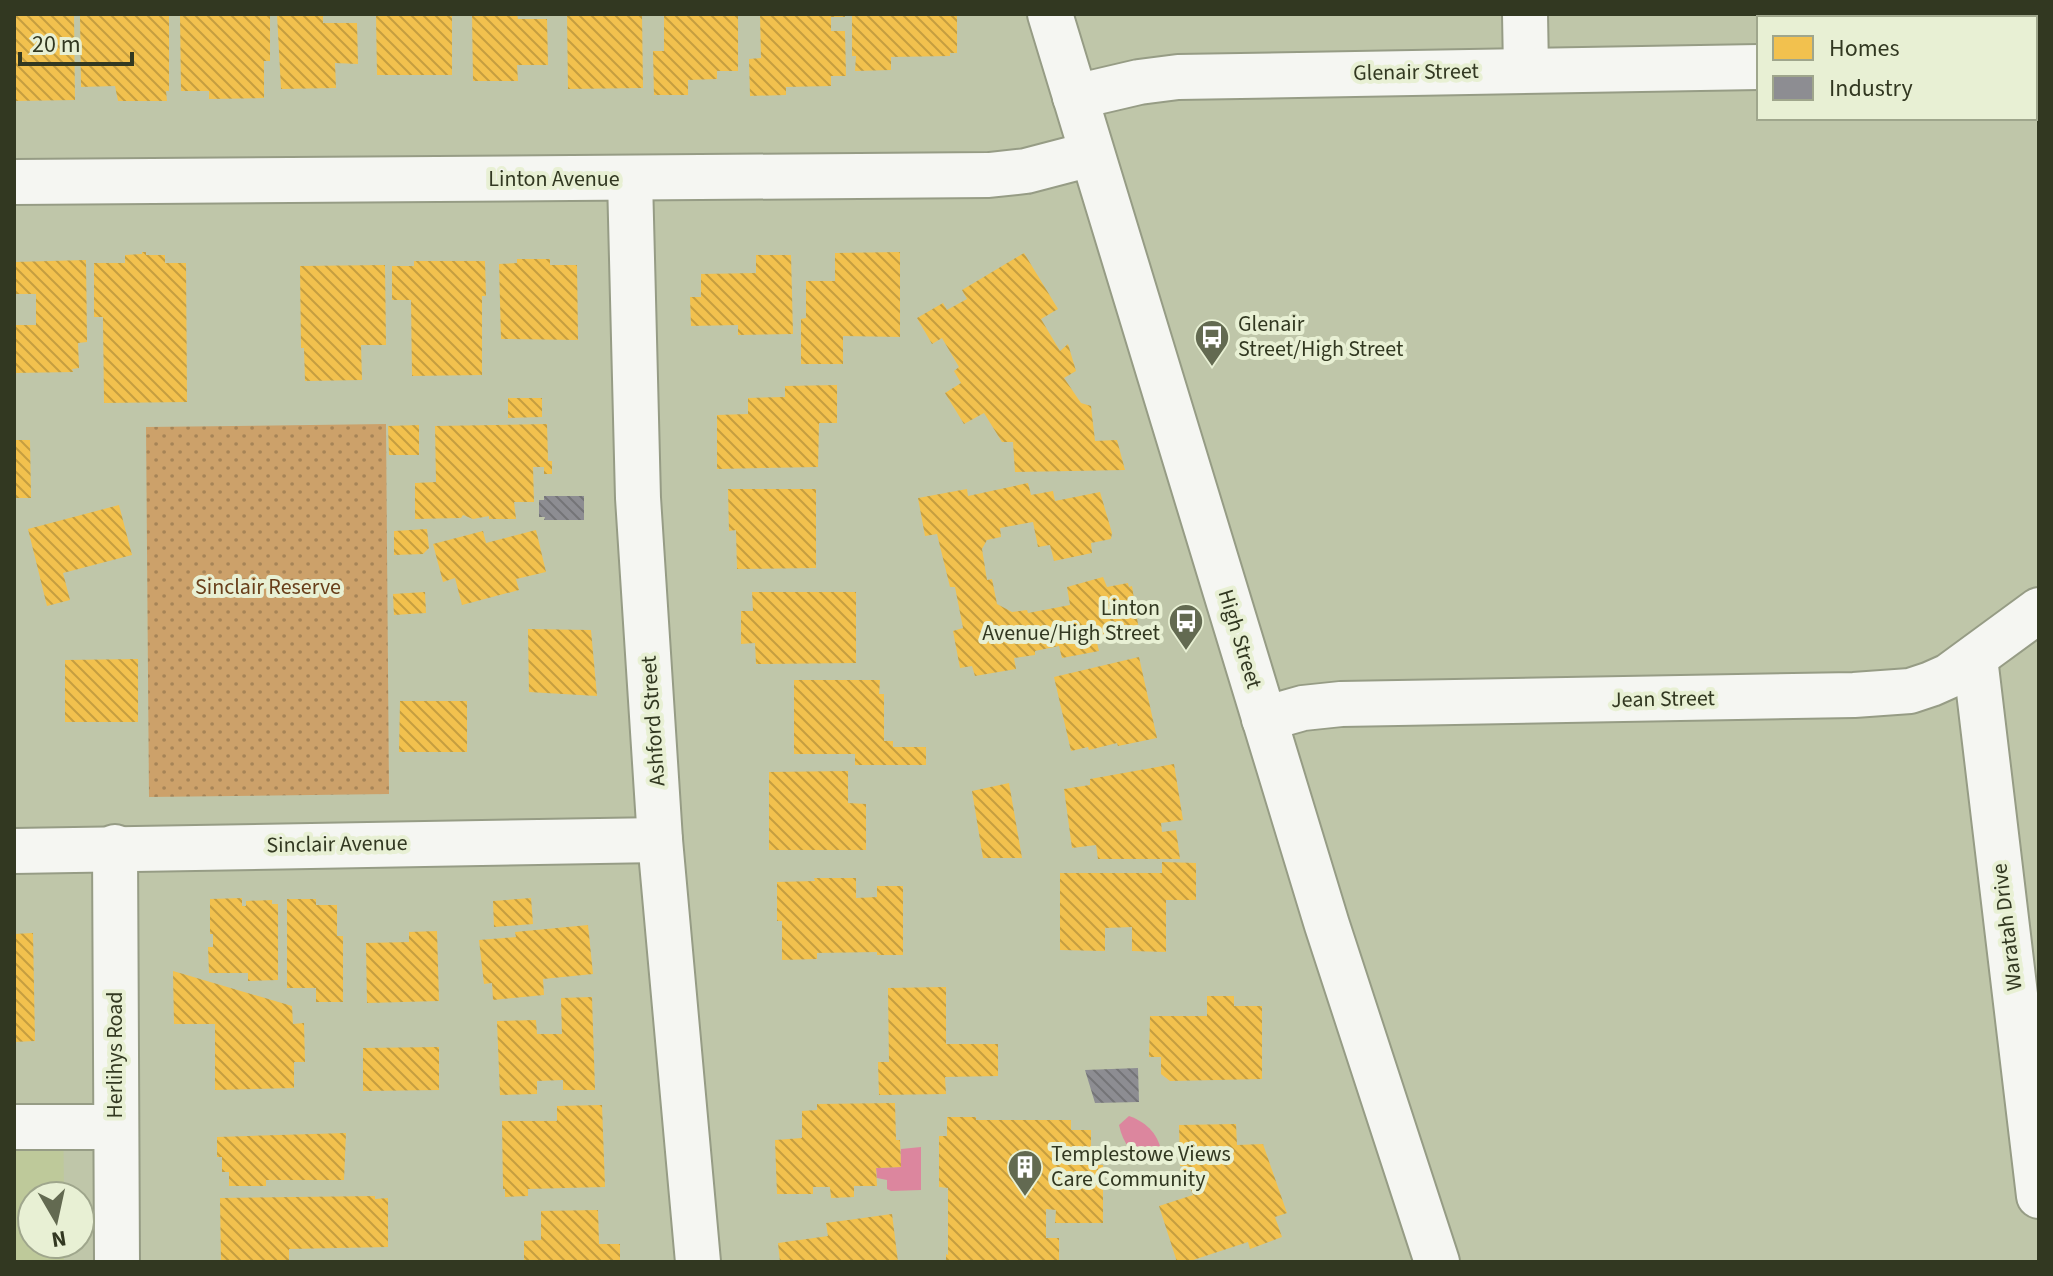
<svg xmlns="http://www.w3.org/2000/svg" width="2053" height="1276" font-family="'Source Sans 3',sans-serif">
  <defs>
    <pattern id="park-dots" width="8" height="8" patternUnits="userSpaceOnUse" patternTransform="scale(2)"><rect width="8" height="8" fill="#cca16a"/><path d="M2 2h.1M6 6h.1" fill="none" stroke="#a68457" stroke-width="1.8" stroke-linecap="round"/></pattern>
    <pattern id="homes-back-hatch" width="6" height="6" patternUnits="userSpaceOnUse" patternTransform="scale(2)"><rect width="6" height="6" fill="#f2c14e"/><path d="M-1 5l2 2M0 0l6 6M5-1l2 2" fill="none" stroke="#c59e40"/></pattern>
    <pattern id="industry-back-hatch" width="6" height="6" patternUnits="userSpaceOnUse" patternTransform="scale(2)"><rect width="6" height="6" fill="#8d8d92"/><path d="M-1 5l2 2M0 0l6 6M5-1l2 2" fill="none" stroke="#747477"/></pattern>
  </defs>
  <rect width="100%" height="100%" fill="#bfc6a9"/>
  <path fill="#bec99a" d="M63,1103L64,1196H32V1244H64V1262H14V1104Z"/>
  <path fill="url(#park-dots)" d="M386,424L389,794L149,797L146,427Z"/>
  <g fill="#dc869e">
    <path d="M1129,1116C1148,1123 1159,1135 1162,1155L1150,1163C1133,1156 1123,1144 1119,1125Z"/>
    <path d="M921,1147V1190L891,1191L887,1189V1180L877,1178L876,1168L900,1167L901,1149Z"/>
  </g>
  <g fill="url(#homes-back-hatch)">
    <path d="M14,14H74L75,100L14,101Z"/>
    <path d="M80,14H169V91H166L167,101H118L115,86L81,87Z"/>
    <path d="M180,14H270V61H264V98L209,99V91H181Z"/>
    <path d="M277,14H323V23H357L358,64L335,63L336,88L281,89Z"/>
    <path d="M376,14H452V75H377Z"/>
    <path d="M472,14H517L518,19H547L548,65H517L518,81H473Z"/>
    <path d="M567,14H642L643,88L568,89Z"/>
    <path d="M664,14H738V71H717V79L688,80V95H654L653,51H664Z"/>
    <path d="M760,14H845V17H831V31H845L846,76H831V86L786,87V95L750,96L749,59L761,58Z"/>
    <path d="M852,14H957V53H950V56L891,57V70L855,71L856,56H852Z"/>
    <path d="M142,252H146V255H165V263H186L187,402L104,403L103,317H94V263H125V255L142,254Z"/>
    <path d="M900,252V337L843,336V364H801V319L806,318V281H835V253Z"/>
    <path d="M1024,253L1058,309L1041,319L1060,351L1068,344L1076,371L1064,378L1081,403L1091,406L1095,441L1117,440L1125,470L1015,472L1013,442H1002L984,413L964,424L945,393L961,383L954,371L959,367L942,338L932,344L917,318L943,303L947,310L967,299L962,290Z"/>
    <path d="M756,255H791L793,334L738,335V325L691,326L690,297H701V274L756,273Z"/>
    <path d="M517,259H550V265H577L578,340L501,339L499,264L517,263Z"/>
    <path d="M86,260L87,342L78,343L79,368L72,369L73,372L14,373V325H36V294H14V262Z"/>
    <path d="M414,261H485L486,296H482V375L412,376L411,300H392V266H414Z"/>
    <path d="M385,265L386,345H361L362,380L305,381L304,348H301L300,266Z"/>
    <path d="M837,385V423H819L818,467L717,469V415L748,414V398L785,397V386Z"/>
    <path d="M508,398H542V417L508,418Z"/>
    <path d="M547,424L548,461H552V474H544V467H533L534,502H514L516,519H489V516L473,519L463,515L461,518L415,519V483L436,482L435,426Z"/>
    <path d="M419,425V455H389L388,426Z"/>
    <path d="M14,440H30L31,498H14Z"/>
    <path d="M1028,483L1031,495L1053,491L1055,501L1100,492L1112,533L1111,539L1091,543L1092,553L1054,561L1050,545L1038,547L1033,522L1000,528L1001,537L987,540L982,549L987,580L992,579L997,604L1012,612L1027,610L1028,613L1070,605L1067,587L1103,577L1107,587L1128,583L1129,587L1132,586L1139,631L1096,639L1099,651L1062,658L1059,646L1035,651V655L1014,658L1016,669L975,676L972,666L960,668L953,631L963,628L955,587H950L937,534L925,536L918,498L967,489L968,496Z"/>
    <path d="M728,489H816V568L737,569L736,530L729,531Z"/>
    <path d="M119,505L132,555L63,573L70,600L47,606L28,529Z"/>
    <path d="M427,529L429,548L423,554L394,555V531Z"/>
    <path d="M536,530L546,572L516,579L519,590L462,605L455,578L443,582L433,544L483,531L486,543Z"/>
    <path d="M425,592L426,613L394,615L393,594Z"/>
    <path d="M752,592H856V663L756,664L755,643L741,644V611H753Z"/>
    <path d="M528,629L591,630L597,696L529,692Z"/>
    <path d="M1139,657L1157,738L1118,746L1117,743L1089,750L1088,747L1071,751L1054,677Z"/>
    <path d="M138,659V722H65V660Z"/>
    <path d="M794,680H880L879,694H884V741H893V747H926V765H855V754H794Z"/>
    <path d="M400,701H467V752H399Z"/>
    <path d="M1174,764L1183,820L1161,823L1162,832L1176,830L1180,859H1098L1096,845L1072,848L1064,789L1090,785V779Z"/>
    <path d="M848,771V803L866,804V850H769V772Z"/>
    <path d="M1009,783L1022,858H983L972,791Z"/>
    <path d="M1162,862L1196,863V900H1166V952L1132,951V927L1105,928V951L1060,950V873H1162Z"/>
    <path d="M814,878H856V898L877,897V886H903V955H877V952L817,953V959L782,960V921H777V882L815,881Z"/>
    <path d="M242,898V906H246V901L272,900V904H278V980L248,981V973H209L208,947H213V934H210V899Z"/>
    <path d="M531,898L533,924L494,927L493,901Z"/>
    <path d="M287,899H316V905H337V936H343V1002H316V988H287Z"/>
    <path d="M588,925L593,974L543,979L544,995L493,1000L492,983L484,984L479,940L516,937L515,932Z"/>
    <path d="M437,931L439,1001L367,1003L366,943L409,942V932Z"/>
    <path d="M33,933L35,1041L14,1042V934Z"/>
    <path d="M173,971L292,1006L293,1024L304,1023L305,1062H294V1088L215,1090V1024H174Z"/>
    <path d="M946,987V1044H998V1076L945,1077L946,1094L879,1095L878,1062H889L888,988Z"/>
    <path d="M1207,996H1234V1006H1262V1079L1170,1081L1161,1074V1057H1149L1150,1016H1207Z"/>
    <path d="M592,997L595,1090H563V1080L537,1081V1094L500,1095L497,1021L536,1020L537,1034H562L561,998Z"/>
    <path d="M439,1047V1090L363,1091V1048Z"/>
    <path d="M895,1103L896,1140H900L901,1167L876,1168L877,1186H854V1197L831,1198L830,1187H813V1194H777L775,1140L802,1138V1111L817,1110V1104Z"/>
    <path d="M602,1105L605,1187L528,1189V1196L505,1197V1189H503L502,1121H557V1106Z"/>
    <path d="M947,1117H976V1120H1071V1130H1091V1165H1103V1223H1055L1056,1210L1046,1209V1238H1059V1262H946V1254L948,1255V1188L939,1187V1136H947Z"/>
    <path d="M1236,1124L1237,1145L1263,1144L1287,1213L1275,1217L1282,1237L1250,1249L1248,1242L1187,1262H1177L1159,1206L1193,1195L1182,1166H1180L1179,1125Z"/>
    <path d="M346,1133L344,1180H266V1186H229V1172H222V1157H217V1137Z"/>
    <path d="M375,1196V1199L388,1198V1247L289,1249V1262H221L220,1198Z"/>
    <path d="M598,1210L599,1244H620V1262H524V1241L541,1240V1211Z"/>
    <path d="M892,1214L898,1262H780L778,1243L828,1236L826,1223Z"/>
  </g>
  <g fill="url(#industry-back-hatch)">
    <path d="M544,496H584V520H544L545,517H539V500H544Z"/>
    <path d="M1138,1068L1139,1102L1095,1103L1085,1070Z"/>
  </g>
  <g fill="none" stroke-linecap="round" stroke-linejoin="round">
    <g stroke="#969c85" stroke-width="48">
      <g id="minor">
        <path d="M1525,14L1526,70"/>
        <path d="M2035,62H2039"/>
        <path d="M1075,97L1139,82L1178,77L1759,67"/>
        <path d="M630,179L638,498L660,840L698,1262"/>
        <path d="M14,182L989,175L1026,171L1091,154"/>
        <path d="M1975,658L2039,1196"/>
        <path d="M1264,719L1303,708L1341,704L1854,695L1910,691L1931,684L1949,676L2039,610"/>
        <path d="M115,847L117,1262"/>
        <path d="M14,851L660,840"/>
        <path d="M14,1127H116"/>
      </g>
    </g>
    <g stroke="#969c85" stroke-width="48">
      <path id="major" d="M1050,14L1327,925L1437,1262"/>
    </g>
    <use href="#minor" stroke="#f5f6f2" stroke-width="44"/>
    <use href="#major" stroke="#f5f6f2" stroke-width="44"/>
  </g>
  <defs>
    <g id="bus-pin" transform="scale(1.8)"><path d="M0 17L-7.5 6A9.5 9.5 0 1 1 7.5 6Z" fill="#636a51" stroke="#e8f0d4"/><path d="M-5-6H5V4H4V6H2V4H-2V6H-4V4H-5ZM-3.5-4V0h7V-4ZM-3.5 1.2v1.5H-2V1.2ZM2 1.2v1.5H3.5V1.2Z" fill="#fff"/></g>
    <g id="building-pin" transform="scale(1.8)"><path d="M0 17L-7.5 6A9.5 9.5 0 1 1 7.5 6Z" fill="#636a51" stroke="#e8f0d4"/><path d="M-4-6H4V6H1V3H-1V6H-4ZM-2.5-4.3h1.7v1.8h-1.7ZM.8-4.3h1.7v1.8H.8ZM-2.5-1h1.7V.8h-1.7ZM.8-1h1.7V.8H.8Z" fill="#fff"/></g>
  </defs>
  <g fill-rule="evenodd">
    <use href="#bus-pin" x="1212" y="337"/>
    <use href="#bus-pin" x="1186" y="621"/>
    <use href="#building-pin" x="1025" y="1167"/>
  </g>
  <g text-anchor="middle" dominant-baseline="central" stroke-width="8" stroke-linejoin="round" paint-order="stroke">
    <g font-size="22" fill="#323821" stroke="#e8f0d4">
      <text transform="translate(1416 72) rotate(-1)">Glenair Street</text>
      <text x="554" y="179">Linton Avenue</text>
      <text transform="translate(1240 639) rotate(73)">High Street</text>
      <text transform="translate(1663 699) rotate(-1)">Jean Street</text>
      <text transform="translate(653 721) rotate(-94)">Ashford Street</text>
      <text transform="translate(337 844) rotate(-1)">Sinclair Avenue</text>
      <text transform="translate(2007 927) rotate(-97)">Waratah Drive</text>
      <text transform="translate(115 1055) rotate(-90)">Herlihys Road</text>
    </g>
    <g font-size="22" fill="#323821" stroke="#e8f0d4" text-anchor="start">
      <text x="1238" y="324">Glenair<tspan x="1238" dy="25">Street/High Street</tspan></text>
      <text x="1160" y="608" text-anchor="end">Linton<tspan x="1160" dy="25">Avenue/High Street</tspan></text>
      <text x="1051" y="1154">Templestowe Views<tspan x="1051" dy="25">Care Community</tspan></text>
    </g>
    <g font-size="22" fill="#683e1a" stroke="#e8f0d4">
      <text x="268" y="587">Sinclair Reserve</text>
    </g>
  </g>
  <rect width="2053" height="1276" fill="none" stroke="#323821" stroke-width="32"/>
  <rect x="1757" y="16" width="280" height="104" fill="#e8f0d4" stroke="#9fa68c" stroke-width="2"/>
  <rect x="1773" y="36" width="40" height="24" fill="#f2c14e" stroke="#9fa68c" stroke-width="2"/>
  <text x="1829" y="56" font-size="24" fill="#323821">Homes</text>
  <rect x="1773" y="76" width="40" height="24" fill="#8d8d92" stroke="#9fa68c" stroke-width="2"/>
  <text x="1829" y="96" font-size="24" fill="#323821">Industry</text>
  <g transform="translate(56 1220) rotate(171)"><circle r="38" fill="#e8f0d4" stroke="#9fa68c" stroke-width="2"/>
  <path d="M0-6L14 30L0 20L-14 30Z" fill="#636a51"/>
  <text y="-12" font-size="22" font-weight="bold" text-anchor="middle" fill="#323821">N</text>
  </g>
  <path d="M20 52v12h112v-12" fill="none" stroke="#323821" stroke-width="4"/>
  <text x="32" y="52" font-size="24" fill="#323821" stroke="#e8f0d4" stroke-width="6" paint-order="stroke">20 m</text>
</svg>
